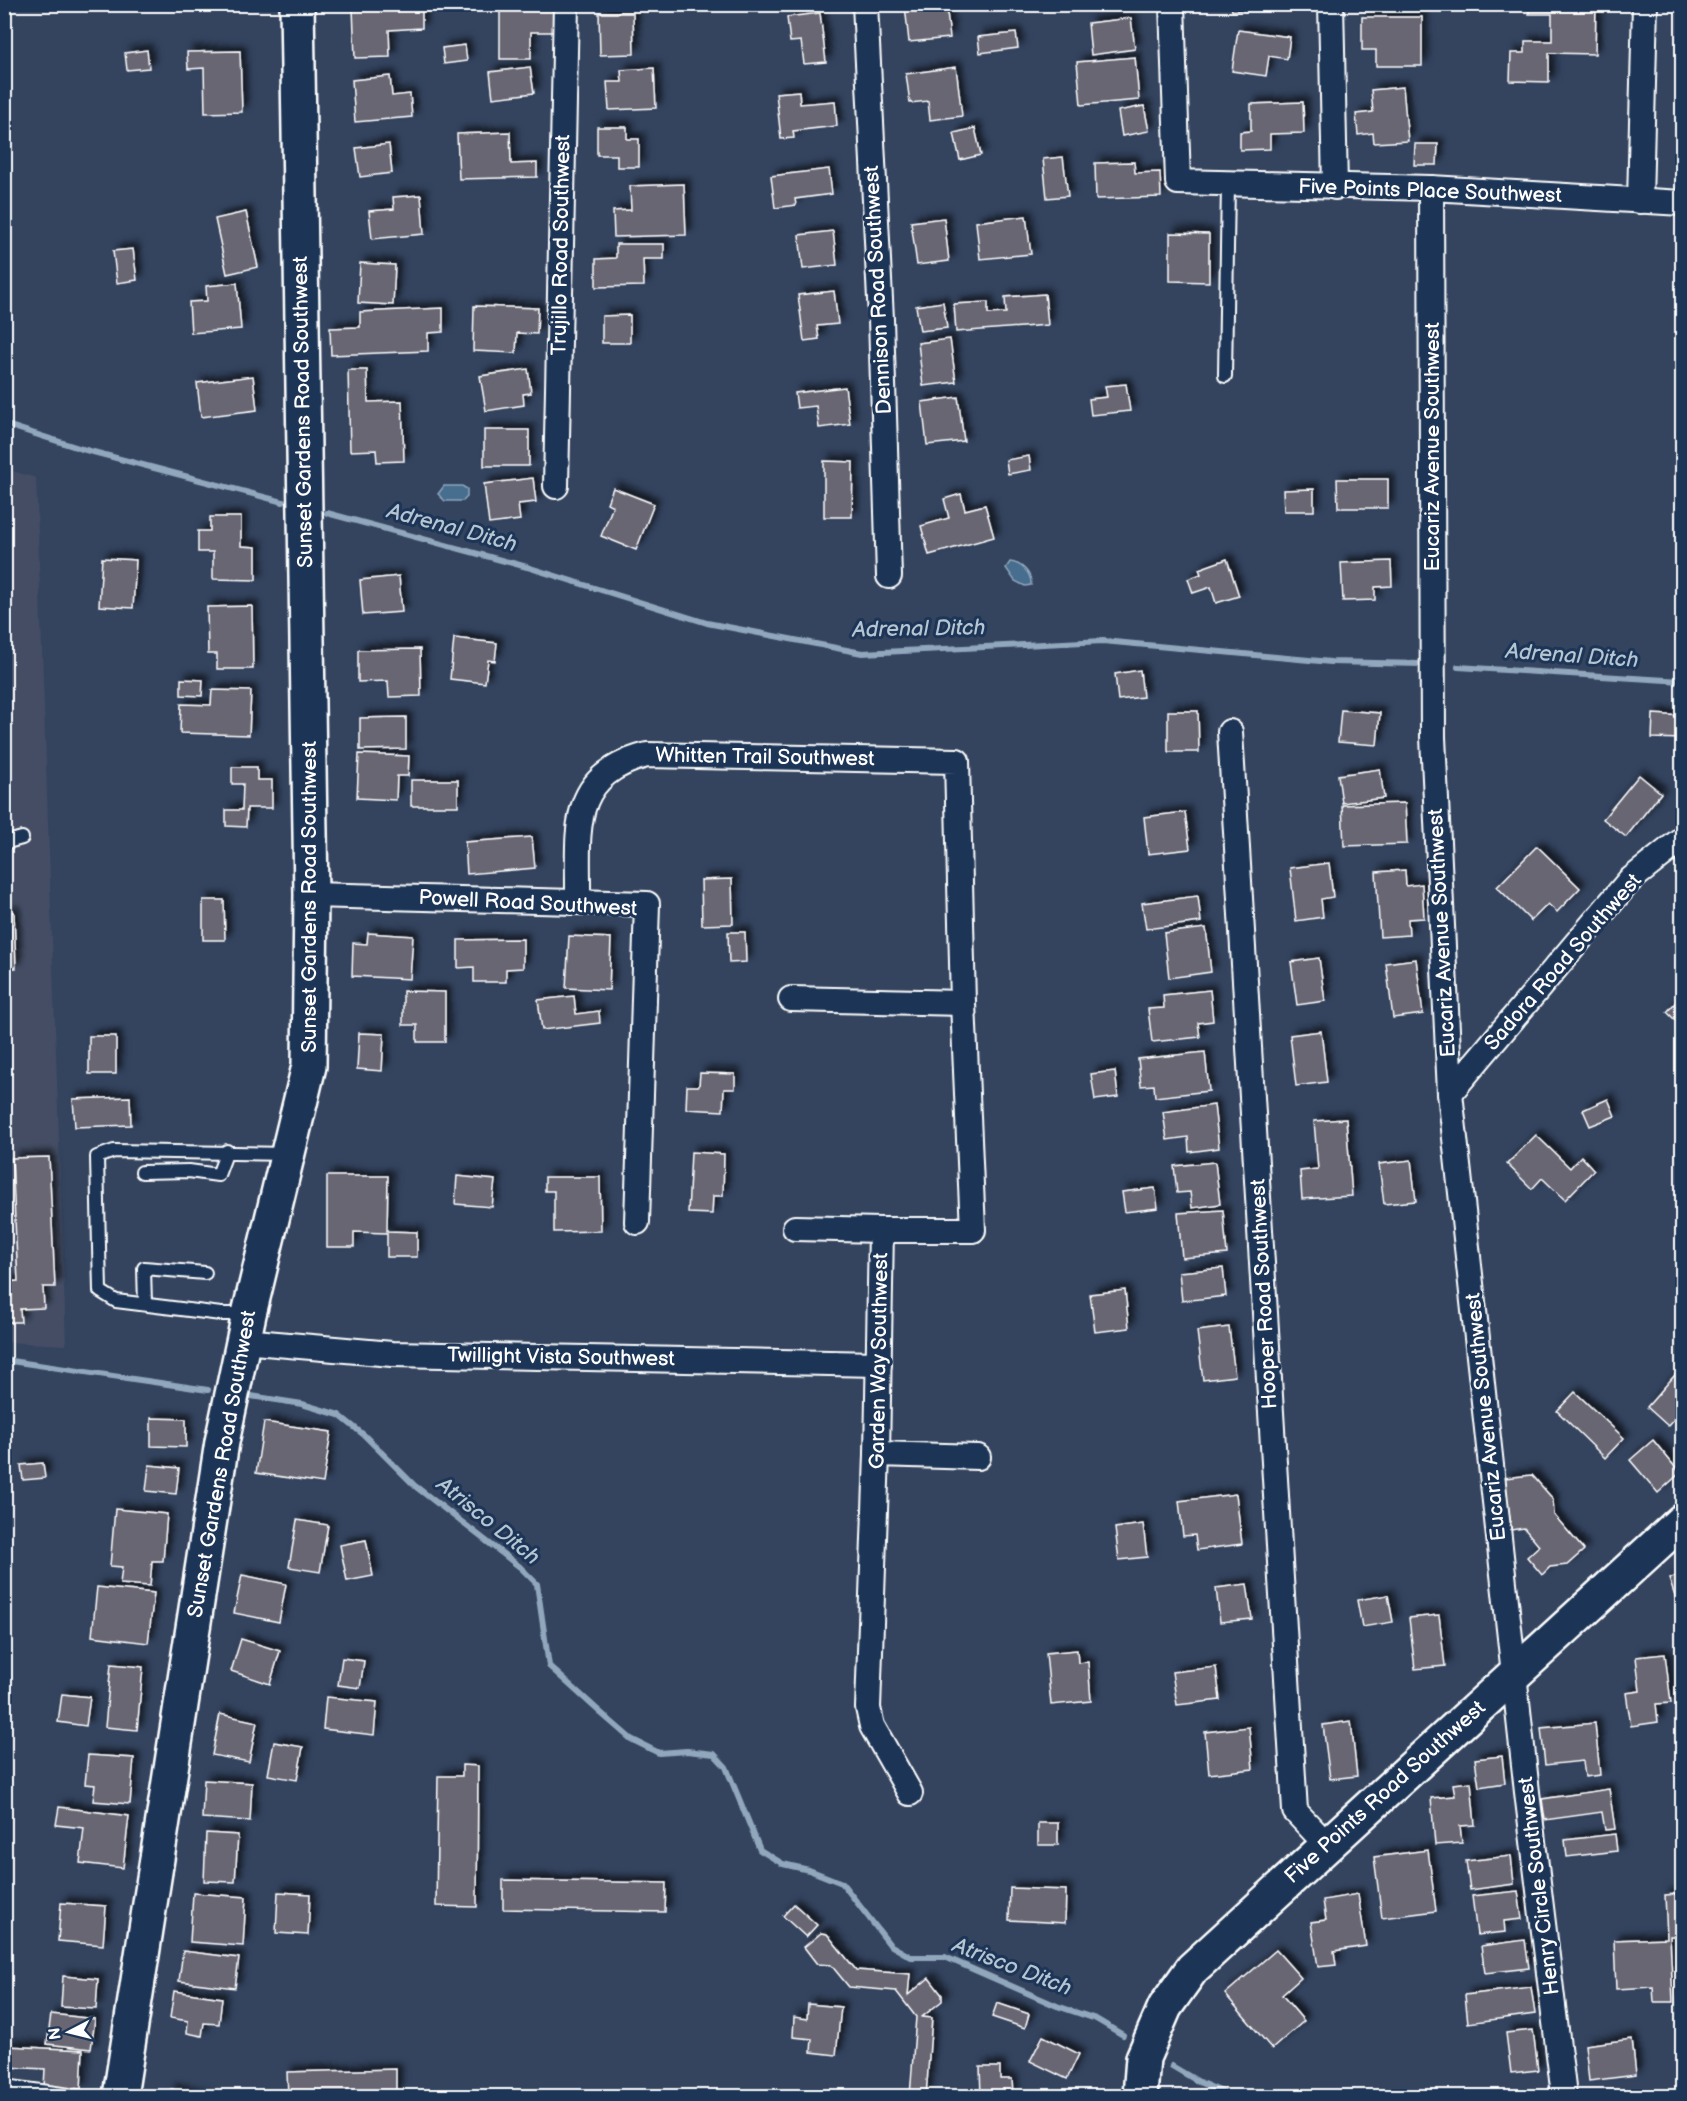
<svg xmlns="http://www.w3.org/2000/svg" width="1687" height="2101" font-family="'Balsamiq Sans',sans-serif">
  <defs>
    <filter id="shadow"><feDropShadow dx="5.5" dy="-5.5" stdDeviation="3" flood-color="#0009"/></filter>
  </defs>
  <rect width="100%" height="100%" fill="#34445f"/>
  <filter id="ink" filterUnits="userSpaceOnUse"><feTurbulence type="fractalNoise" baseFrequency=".0167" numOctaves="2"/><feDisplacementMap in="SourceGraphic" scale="12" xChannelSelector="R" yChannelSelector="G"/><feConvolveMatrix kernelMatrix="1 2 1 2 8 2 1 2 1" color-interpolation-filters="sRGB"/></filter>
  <g filter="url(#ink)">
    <path fill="#444e65" d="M5,469L36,478L66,1345L5,1342Z"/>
    <g fill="#476d8f" stroke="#91a7bc" stroke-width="1.5">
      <path d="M444,486H462L467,489V497L463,501H445L438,494Z"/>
      <path d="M1010,562C1021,563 1032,573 1031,585L1025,586L1015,581L1006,568Z"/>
    </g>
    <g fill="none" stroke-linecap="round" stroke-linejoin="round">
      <g stroke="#91a7bc" stroke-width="6">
        <path d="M4,424L82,449L283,502"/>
        <path d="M327,513L527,567L707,623L862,653L1103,641L1331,662L1421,664"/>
        <path d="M1458,667L1682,681"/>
        <path d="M4,1360L208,1390"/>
        <path d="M251,1396L302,1404L339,1415L364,1435L415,1486L520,1567L537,1584L549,1666L601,1713L631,1739L659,1753L687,1751L714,1754L726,1767L760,1850L783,1864L809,1870L842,1883L890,1945L911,1957H945L1057,2006L1096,2019L1123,2035"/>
        <path d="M1172,2066L1199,2082L1231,2096"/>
      </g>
    </g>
    <g fill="#696673" stroke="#fff" stroke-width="1.5" filter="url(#shadow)">
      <path d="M946,4L950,38L909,42L905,6Z"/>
      <path d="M1090,4H1131V6L1091,11Z"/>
      <path d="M1231,4H1275L1276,7L1232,11Z"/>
      <path d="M1529,4H1596L1595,54L1549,53V82L1510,81L1511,53H1525V41H1552V14H1529Z"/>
      <path d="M422,6V28L389,30L390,57L355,58L353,8Z"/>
      <path d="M557,9V32H531V59H500V10Z"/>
      <path d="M599,13H633L634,54L600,55Z"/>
      <path d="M820,13L826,62L804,64L801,41L790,42L787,17Z"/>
      <path d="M1362,17H1422V66H1376V50H1362Z"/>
      <path d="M1131,18L1135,49L1091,55L1088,23Z"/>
      <path d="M1238,30L1290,37L1287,59L1269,56L1266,76L1232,71Z"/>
      <path d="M1016,33L1018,48L980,53L978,37Z"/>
      <path d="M465,45L467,61L444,64L442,48Z"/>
      <path d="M147,50L149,68L127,70L125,53Z"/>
      <path d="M240,51L242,112L205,113L204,68L188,69L187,52Z"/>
      <path d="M1135,57L1139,100L1081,105L1077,62Z"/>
      <path d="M530,67L534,93L493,98L490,72Z"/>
      <path d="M956,67L962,116L930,120L928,101L910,103L906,74Z"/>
      <path d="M654,68L656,108L609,110L607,82H622L621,70Z"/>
      <path d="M390,76L392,96L410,94L412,117L355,122L352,80Z"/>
      <path d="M1403,87L1408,141L1374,143L1373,133L1358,135L1356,114L1373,112L1371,90Z"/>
      <path d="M799,91L800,104L835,101L837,126L793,131L794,138L781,139L776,93Z"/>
      <path d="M1303,102L1304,133L1270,134V149L1240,150V132L1251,131V104Z"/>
      <path d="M1144,106L1149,131L1122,136L1118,111Z"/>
      <path d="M597,127H627V139H639V167H617V155H597Z"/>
      <path d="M975,128L981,155L960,160L954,133Z"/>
      <path d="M510,132L511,164L537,163V177L459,179L457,134Z"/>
      <path d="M389,144L392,173L360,177L356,148Z"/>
      <path d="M1415,144H1438L1437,165H1414Z"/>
      <path d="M1063,157L1068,196L1047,198L1043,159Z"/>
      <path d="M1134,162L1135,173L1160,172L1161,197L1096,199L1095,163Z"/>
      <path d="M829,169L832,194L795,199L796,205L775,208L771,176Z"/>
      <path d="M684,184L686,235L614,237L613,211L631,210L630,186Z"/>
      <path d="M421,195L424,234L372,239L369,211L394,209L393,197Z"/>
      <path d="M246,212L258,267L227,274L215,219Z"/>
      <path d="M1026,216L1031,254L980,259L976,222Z"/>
      <path d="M944,218L949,261L917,265L911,222Z"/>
      <path d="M833,231L837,265L803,269L799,235Z"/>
      <path d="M1170,233L1209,234V282L1170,281Z"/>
      <path d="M616,244H664V259H643L644,286L596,287V259L616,258Z"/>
      <path d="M133,249L137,280L117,283L113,251Z"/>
      <path d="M360,263L395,265L393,305L358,303Z"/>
      <path d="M237,283L241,329L191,333L189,302L207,301L206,286Z"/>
      <path d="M834,291L838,324L817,326L819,339L804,341L798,295Z"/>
      <path d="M1045,294L1048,325L956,332L954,304L988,302V314L1006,313L1005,297Z"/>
      <path d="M943,302L947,328L920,331L916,306Z"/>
      <path d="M474,306L538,308L537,334L517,333L516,353L473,351Z"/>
      <path d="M443,308V332L428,333V351L331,355L330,328L360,327V312Z"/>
      <path d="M630,315V343H602V316Z"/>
      <path d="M950,339L956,382L923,386L918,343Z"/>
      <path d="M528,369L531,393L523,394L524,405L486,411L480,376Z"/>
      <path d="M348,370H367L368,402L402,401L404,461L377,462L376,450L350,451Z"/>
      <path d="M253,376L257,410L201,417L197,383Z"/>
      <path d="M1126,384L1130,411L1091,415L1089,399L1107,397L1105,386Z"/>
      <path d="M845,387L850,424L819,428L816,406L797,408L795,393Z"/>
      <path d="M958,397L964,441L927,445L922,402Z"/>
      <rect x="484" y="430" width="45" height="36"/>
      <path d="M1029,456L1031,470L1008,474L1006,460Z"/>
      <path d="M824,461L853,462L852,517H824Z"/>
      <path d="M533,478L536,502L518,504L520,520L489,524L484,484Z"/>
      <path d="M1337,479H1388V508H1338Z"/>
      <path d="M613,488L654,504L636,550L601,536L613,506L607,503Z"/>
      <path d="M1314,489V511H1284L1283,490Z"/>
      <path d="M961,494L965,510L985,505L994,537L929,555L921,526L949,518L944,499Z"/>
      <path d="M210,517H241V546L256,547V580L213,579V552H198V531H210Z"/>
      <path d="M102,558L136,560L133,608L99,606Z"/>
      <path d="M1227,559L1239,596L1216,603L1211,587L1193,593L1188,579L1201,574L1199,569Z"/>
      <path d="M1391,561L1392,586L1375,587V600L1343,601L1341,563Z"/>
      <path d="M399,576L402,612L363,615L360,580Z"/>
      <path d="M252,606L253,669H217V654H208L207,607Z"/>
      <path d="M454,638L497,643L495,661L488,660L485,683L450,679Z"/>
      <path d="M420,649L421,696L389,697L388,681L358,682V650Z"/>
      <path d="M1140,670L1143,697L1118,700L1115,674Z"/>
      <path d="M181,679L203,680L202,696L181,695Z"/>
      <path d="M212,690L251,691L249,735L180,733L181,704L211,705Z"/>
      <path d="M1341,710L1380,713L1377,745L1338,742Z"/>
      <path d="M1168,711H1198L1199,752H1168Z"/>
      <path d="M1653,714L1682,716V739L1652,738Z"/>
      <path d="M406,717V749L360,750V718Z"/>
      <path d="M359,754L409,756L408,776H397L396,800L357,798Z"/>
      <path d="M232,767H257V780H272V808H247L246,827L226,826V810H242L243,784H232Z"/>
      <path d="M1380,769L1384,798L1342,803L1338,775Z"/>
      <path d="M1639,775L1661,793L1626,837L1603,819Z"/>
      <rect x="411" y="780" width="47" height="26"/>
      <path d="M1405,803L1407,844L1344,846L1342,805Z"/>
      <path d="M1185,812L1190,849L1148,854L1144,817Z"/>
      <path d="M532,837L535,868L467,874L465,842Z"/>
      <path d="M1537,846L1580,888L1557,912L1548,904L1531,921L1497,887Z"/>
      <path d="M1329,863L1333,897L1321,899L1323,917L1296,921L1290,868Z"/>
      <path d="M1405,870L1406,886L1422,884L1424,918L1408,919L1409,935L1380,937L1376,872Z"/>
      <path d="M732,879L733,924L702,925L701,880Z"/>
      <path d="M1198,896L1201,922L1146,929L1142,903Z"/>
      <path d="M203,900H224L225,940H203Z"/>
      <path d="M14,912L16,968H4V913Z"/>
      <path d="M1206,928L1211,972L1169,978L1164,933Z"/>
      <path d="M728,932H745L746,962L729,963Z"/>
      <path d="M368,933L413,936L410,979L352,976L353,943L367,944Z"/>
      <path d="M569,936L611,938L609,990L566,988Z"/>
      <path d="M523,939V968L506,969V982H474V967L458,968V940Z"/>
      <path d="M1319,958L1325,1001L1297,1005L1291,962Z"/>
      <path d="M1416,959L1423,1014L1393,1018L1386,963Z"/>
      <path d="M1210,990L1213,1021L1198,1023L1200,1037L1152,1042L1148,1009L1164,1008L1163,995Z"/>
      <path d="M403,991L445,992V1042H417V1025H403Z"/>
      <path d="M1682,995V1027L1667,1012Z"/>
      <path d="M574,996L576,1014L599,1011L600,1023L542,1030L538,1000Z"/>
      <path d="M1321,1031L1327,1082L1296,1086L1290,1035Z"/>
      <path d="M359,1033L384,1034L382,1071L357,1069Z"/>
      <rect x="89" y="1036" width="27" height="38"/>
      <path d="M1205,1052L1209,1091L1155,1097L1154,1085L1141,1086L1138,1059Z"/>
      <path d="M1115,1071L1118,1097L1095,1100L1091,1074Z"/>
      <path d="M700,1073L735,1074V1089H724L723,1111L686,1109L687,1086H699Z"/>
      <path d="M130,1097L131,1125L75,1127L73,1099Z"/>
      <path d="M1608,1099L1615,1116L1590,1126L1583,1110Z"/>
      <path d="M1214,1105L1219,1148L1189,1152L1188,1137L1167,1140L1163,1112Z"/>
      <path d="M1346,1119L1352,1196L1302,1199L1300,1171L1318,1169L1314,1121Z"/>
      <path d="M1536,1135L1570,1168L1581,1156L1594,1170L1565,1200L1542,1178L1532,1189L1507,1164Z"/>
      <path d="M691,1152L724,1154L723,1196H713L712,1214L688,1213Z"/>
      <path d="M49,1157L55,1287H43L44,1308L20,1309L21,1322H4V1282L18,1281L12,1158Z"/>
      <path d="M1411,1160L1416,1201L1384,1204L1379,1164Z"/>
      <path d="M1215,1162L1220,1204L1192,1208L1190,1192L1177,1193L1174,1166Z"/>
      <path d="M327,1176H388L387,1231L417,1232V1257H387V1233L354,1232V1247H327Z"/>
      <path d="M457,1176L495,1180L492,1207L455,1204Z"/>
      <path d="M545,1177H600L601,1231L554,1232V1191H545Z"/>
      <path d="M1155,1188L1158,1208L1125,1212L1122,1192Z"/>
      <path d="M1223,1210L1227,1254L1182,1258L1178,1213Z"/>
      <path d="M1223,1268L1226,1296L1182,1301L1179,1272Z"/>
      <path d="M1125,1290L1129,1328L1095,1332L1090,1294Z"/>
      <path d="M1229,1327L1235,1376L1203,1380L1197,1331Z"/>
      <path d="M1682,1367V1410L1668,1426L1647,1407Z"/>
      <path d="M1575,1392L1624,1438L1605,1458L1557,1411Z"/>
      <path d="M151,1418L186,1419V1447L151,1446Z"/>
      <path d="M264,1422L331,1432L323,1483L256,1473Z"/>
      <path d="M1653,1440L1680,1473L1658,1493L1630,1460Z"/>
      <path d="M43,1463L45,1478L23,1480L21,1465Z"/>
      <path d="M149,1465L179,1468L176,1494L146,1491Z"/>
      <path d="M1532,1475L1553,1499L1554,1515L1584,1550L1567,1565L1550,1567L1542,1575L1527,1557L1539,1546L1524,1528L1511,1530L1505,1478Z"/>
      <path d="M1236,1494L1242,1544L1197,1550L1195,1535L1183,1536L1179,1501Z"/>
      <path d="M115,1509L167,1514L163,1561H152L150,1586L120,1584L122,1567L110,1566Z"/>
      <path d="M297,1520L328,1525L320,1572L289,1567Z"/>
      <path d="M1143,1524L1147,1557L1119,1560L1115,1528Z"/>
      <path d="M366,1540L373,1576L347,1581L340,1545Z"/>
      <path d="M1682,1574V1607L1679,1608L1669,1579Z"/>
      <path d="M242,1575L286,1584L279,1622L234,1613Z"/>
      <path d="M1247,1584L1252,1619L1220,1622L1216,1588Z"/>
      <path d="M97,1587L154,1593L148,1643L92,1636Z"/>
      <path d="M1388,1595L1393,1622L1362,1627L1357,1600Z"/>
      <path d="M1439,1615L1445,1666L1415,1669L1409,1618Z"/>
      <path d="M241,1639L280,1651L270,1684L231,1671Z"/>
      <path d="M1077,1650L1078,1663L1088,1662L1091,1701L1051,1705L1046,1653Z"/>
      <path d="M1665,1654L1671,1703L1656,1704L1658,1722L1631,1726L1626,1693L1640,1691L1636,1657Z"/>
      <path d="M342,1658L364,1661L360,1688L338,1685Z"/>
      <path d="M111,1664L143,1667L137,1730L105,1727Z"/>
      <path d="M1216,1667L1220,1700L1177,1705L1172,1672Z"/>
      <path d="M62,1694L90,1697L86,1726L58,1722Z"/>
      <path d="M326,1697L377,1702L374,1735L323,1729Z"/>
      <path d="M220,1714L257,1722L249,1762L212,1755Z"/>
      <path d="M1351,1721L1357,1776L1330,1779L1323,1725Z"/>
      <path d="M1595,1723L1600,1775L1585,1777L1583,1761L1545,1765L1541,1728Z"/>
      <path d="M1249,1727L1253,1769L1209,1774L1205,1732Z"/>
      <path d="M274,1742L303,1747L297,1780L268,1775Z"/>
      <path d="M88,1755L134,1758L130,1804L93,1801L95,1785L85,1784Z"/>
      <path d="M1502,1756L1505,1783L1479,1787L1475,1759Z"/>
      <path d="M462,1765L478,1766L477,1907L436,1906L438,1776H462Z"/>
      <path d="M204,1780L252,1783L250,1821L202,1818Z"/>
      <path d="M1471,1782L1475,1825L1460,1826L1462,1843L1435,1845L1431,1798L1455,1796L1453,1784Z"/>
      <path d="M1609,1789L1615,1829L1605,1830L1602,1812L1545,1820L1542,1799Z"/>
      <path d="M59,1807L129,1816L123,1868L80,1863L84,1828L56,1825Z"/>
      <rect x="1038" y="1823" width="20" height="22"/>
      <path d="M206,1833L238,1835L235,1882L204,1881Z"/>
      <path d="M1615,1834L1617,1851L1567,1857L1565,1840Z"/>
      <path d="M1428,1850L1436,1911L1382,1918L1374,1857Z"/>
      <path d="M1511,1856L1514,1884L1470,1890L1466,1861Z"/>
      <path d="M503,1880L666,1883L665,1912L503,1909Z"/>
      <path d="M1010,1888L1066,1890L1065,1923L1009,1920Z"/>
      <path d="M1518,1891L1522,1919L1504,1921L1505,1932L1477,1935L1472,1896Z"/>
      <path d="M278,1892L310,1894L308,1935L276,1933Z"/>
      <path d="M193,1893L246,1897L243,1946L190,1942Z"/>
      <path d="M1358,1894L1366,1946L1334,1951L1336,1965L1318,1967L1311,1922L1326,1920L1323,1900Z"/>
      <path d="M1678,1894L1679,1907H1682V1936H1670L1673,2002H1654L1653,1987L1616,1989L1614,1940L1667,1938L1665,1895Z"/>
      <path d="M61,1903L106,1906L103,1945L58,1941Z"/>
      <path d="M794,1904L817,1925L806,1937L783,1916Z"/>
      <path d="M821,1933L827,1934L856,1970L910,1974L908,1995L929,1978L942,1995V2001L922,2017L932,2018L926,2096H910L916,2017L896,1991L849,1987L831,1965L817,1964L804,1947Z"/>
      <path d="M1525,1940L1529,1968L1485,1973L1481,1946Z"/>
      <path d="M1276,1950L1301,1978L1282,1995L1304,2021L1272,2049L1225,1994Z"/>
      <path d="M183,1951L239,1958L235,1988L179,1981Z"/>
      <path d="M63,1976L98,1979L96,2009L61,2007Z"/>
      <path d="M1531,1987L1535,2014L1468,2023L1465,1995Z"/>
      <path d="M174,1991L222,1998L219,2024L204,2023L202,2036L187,2033L188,2021L170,2018Z"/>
      <path d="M997,2003L1029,2014L1025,2028L992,2017Z"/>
      <path d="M808,2004L841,2007L836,2055L811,2052L812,2039L793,2037L794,2017L807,2019Z"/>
      <path d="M51,2014L95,2019L91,2049L47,2044Z"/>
      <path d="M1533,2030L1538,2070L1511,2073L1506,2033Z"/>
      <path d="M1043,2036L1079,2054L1067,2079L1030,2061Z"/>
      <path d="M1632,2039L1636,2075L1589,2081L1585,2045Z"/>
      <path d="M7,2046L83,2050L81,2089L44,2087L45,2069L6,2067Z"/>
      <path d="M980,2067H1000V2079H1012L1013,2096H981Z"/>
      <path d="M396,2069V2096H288L287,2072Z"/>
      <path d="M171,2089L205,2096H169Z"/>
    </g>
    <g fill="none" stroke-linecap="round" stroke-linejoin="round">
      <g stroke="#fff" stroke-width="16">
        <g id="lane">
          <path d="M1225,376L1228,184"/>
          <path d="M4,843L22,838"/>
          <path d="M142,1172L189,1171L218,1175L227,1151"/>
          <path d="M145,1304L144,1268L205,1273"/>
          <path d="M248,1314H221L116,1301L100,1291L97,1157L114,1151L287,1154"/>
          <path d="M12,2087L77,2096"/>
        </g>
      </g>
      <g stroke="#fff" stroke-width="28">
        <g id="street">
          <path d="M865,4L881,319L889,576"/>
          <path d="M1172,4L1178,182L1431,188L1682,203"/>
          <path d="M1331,4L1335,187"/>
          <path d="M1431,188L1433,737L1450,1093L1527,1792L1564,2096"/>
          <path d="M1640,201L1645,4"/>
          <path d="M556,486L566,4"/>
          <path d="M1230,732L1295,1811L1326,1844"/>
          <path d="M311,895L647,904L637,1222"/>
          <path d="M578,901C579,833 566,776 647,755L957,761L963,1003L973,1230H881L877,1454L868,1708L872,1726L910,1793"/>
          <path d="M791,999L963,1003"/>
          <path d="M1450,1093L1629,881L1682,839"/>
          <path d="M795,1228L881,1230"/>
          <path d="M243,1341L392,1354L879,1364"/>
          <path d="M877,1454L978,1457"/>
        </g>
      </g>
      <g stroke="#fff" stroke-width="38">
        <g id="secondary">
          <path d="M120,2096L222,1442L249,1314L309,1066L311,895L297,4"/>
          <path d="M1140,2096L1143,2058L1165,2007L1192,1969L1682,1521"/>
        </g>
      </g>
      <use href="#lane" stroke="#1d3557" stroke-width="12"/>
      <use href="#street" stroke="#1d3557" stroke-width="24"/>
      <use href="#secondary" stroke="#1d3557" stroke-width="33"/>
    </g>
  </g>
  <g text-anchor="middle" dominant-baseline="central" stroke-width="6" stroke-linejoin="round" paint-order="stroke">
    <g font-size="21" fill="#fff" stroke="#1d3557">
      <text transform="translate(1430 191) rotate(2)">Five Points Place Southwest</text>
      <text transform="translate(561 245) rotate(-89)">Trujillo Road Southwest</text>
      <text transform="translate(878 290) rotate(-93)">Dennison Road Southwest</text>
      <text transform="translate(303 412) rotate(-91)">Sunset Gardens Road Southwest</text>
      <text transform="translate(1432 447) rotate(-90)">Eucariz Avenue Southwest</text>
      <text transform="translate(765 757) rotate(1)">Whitten Trail Southwest</text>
      <text transform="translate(309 897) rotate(-90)">Sunset Gardens Road Southwest</text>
      <text transform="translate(528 903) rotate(3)">Powell Road Southwest</text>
      <text transform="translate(1442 933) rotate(-93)">Eucariz Avenue Southwest</text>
      <text transform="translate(1563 962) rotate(-49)">Sadora Road Southwest</text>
      <text transform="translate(1264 1294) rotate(-93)">Hooper Road Southwest</text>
      <text transform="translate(561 1357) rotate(1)">Twillight Vista Southwest</text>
      <text transform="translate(879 1361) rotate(-89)">Garden Way Southwest</text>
      <text transform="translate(1486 1417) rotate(-96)">Eucariz Avenue Southwest</text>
      <text transform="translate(222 1464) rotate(-80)">Sunset Gardens Road Southwest</text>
      <text transform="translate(1385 1792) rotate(-42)">Five Points Road Southwest</text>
      <text transform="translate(1539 1886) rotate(-97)">Henry Circle Southwest</text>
    </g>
    <g font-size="22" font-style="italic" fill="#b5c5d2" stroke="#1d3557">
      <text transform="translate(452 528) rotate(15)">Adrenal Ditch</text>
      <text transform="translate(919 629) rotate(-1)">Adrenal Ditch</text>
      <text transform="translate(1572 656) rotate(4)">Adrenal Ditch</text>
      <text transform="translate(488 1521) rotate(39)">Atrisco Ditch</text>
      <text transform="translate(1012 1967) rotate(21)">Atrisco Ditch</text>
    </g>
  </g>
  <rect width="1687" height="2101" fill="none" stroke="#1d3557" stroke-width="24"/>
  <rect x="12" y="12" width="1663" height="2077" fill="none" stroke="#fff" stroke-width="2" filter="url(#ink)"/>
  <g transform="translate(69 2032) rotate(263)" stroke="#1d3557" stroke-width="4.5" paint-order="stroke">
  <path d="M0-4.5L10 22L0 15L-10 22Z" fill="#ffffff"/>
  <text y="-9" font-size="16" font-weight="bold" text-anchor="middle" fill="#ffffff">N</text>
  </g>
</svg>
